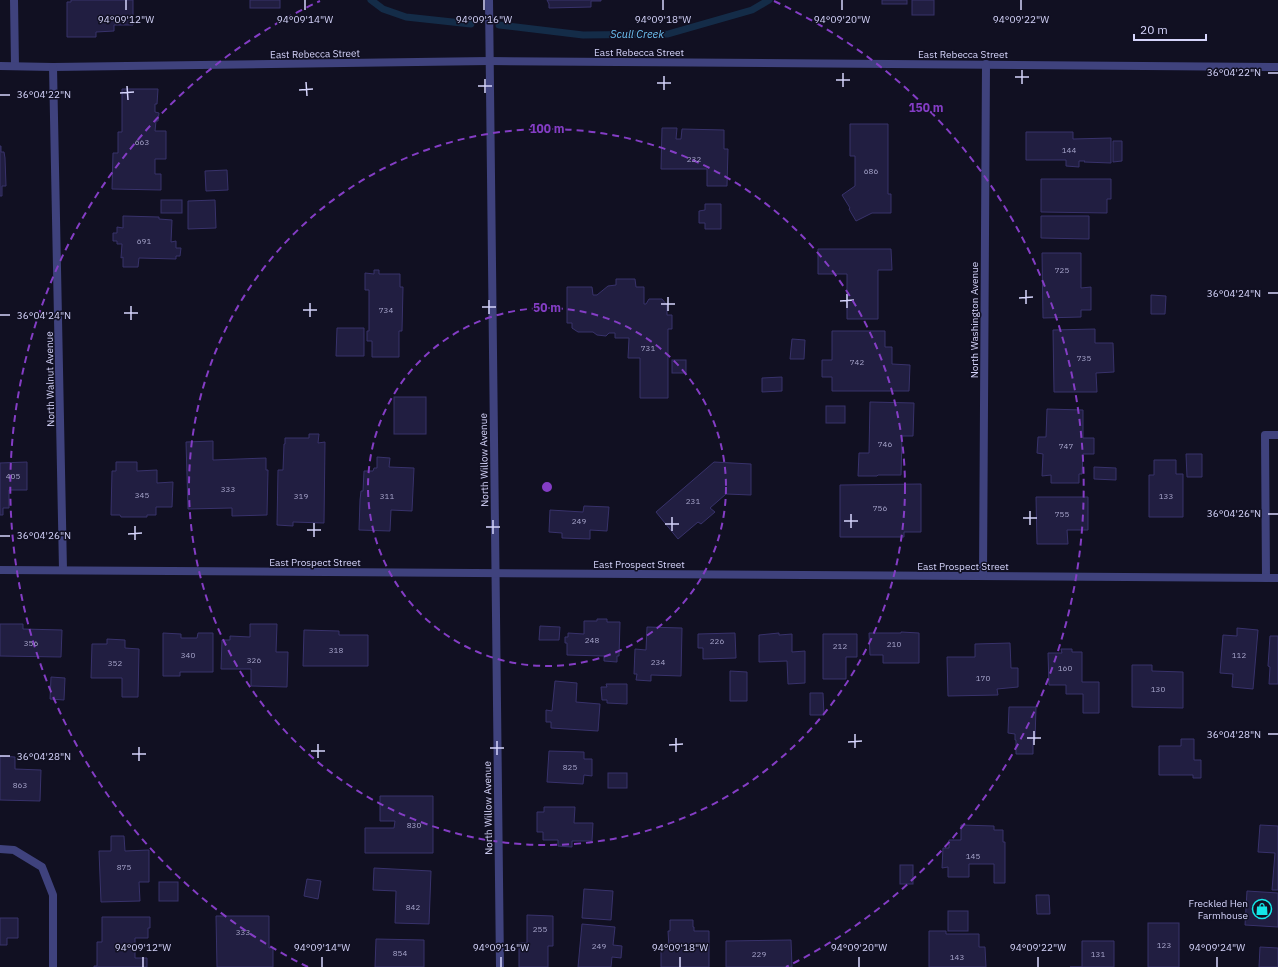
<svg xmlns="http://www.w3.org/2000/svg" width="1278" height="967" font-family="'IBM Plex Sans',sans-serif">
  <rect width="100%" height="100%" fill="#111022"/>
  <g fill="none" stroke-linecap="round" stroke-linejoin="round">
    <g stroke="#142c48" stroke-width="7">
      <path d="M371,0L383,9L406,17L471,24"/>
      <path d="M499,25L583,35L668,34L752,10L769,0"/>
    </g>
  </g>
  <g fill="#211e41" stroke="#38326b">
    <path d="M71,0H133V25H114V31L96,32V37H67V2H71Z"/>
    <rect x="250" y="0" width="30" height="8"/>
    <path d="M547,0H601V1H591V7L549,8V4Z"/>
    <rect x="882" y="0" width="25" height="4"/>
    <rect x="912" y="0" width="22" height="15"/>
    <path d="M122,89H158L157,104H155V112L159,113L158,121H156L155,131H166V159H155V174H161V190L112,189L113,153H118V132H122Z"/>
    <path d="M850,124H888V194H891V213H872L856,221L849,209L850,208L842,195L855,186V156H850Z"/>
    <path d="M662,128H677L676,139H681L682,129L724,130V149H728L727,186H707V169H661Z"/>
    <path d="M1026,132H1073V139L1111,138V163L1084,162L1085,161H1079V167L1066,166V160H1026Z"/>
    <path d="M1113,141H1122V161L1113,162Z"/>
    <path d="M0,146H1V152H4L5,158L6,186H2V196H0Z"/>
    <path d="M227,170L228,190L206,191L205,171Z"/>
    <path d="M1041,179H1111V199H1107V213L1041,212Z"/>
    <rect x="161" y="200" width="21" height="13"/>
    <path d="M215,200L216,228L188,229V201Z"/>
    <path d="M705,204H721V229H705V223H699V211L705,210Z"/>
    <path d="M123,216L159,217V219L172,220L171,242L176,241V248H181L180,256H176V259L139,258L138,267H123V257L121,258L122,244H117V241H113V233H117V227L123,228Z"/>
    <path d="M1041,216H1089V239L1041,238Z"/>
    <path d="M818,249H891L892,270H878V319H847V274H818Z"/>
    <path d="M1042,253H1081V288L1091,287V310H1081V317L1043,318Z"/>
    <path d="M374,270H379V274H400V287H403L402,331H399V357H372V341H367V331H369V290H365V273L374,274Z"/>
    <path d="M616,279H635L636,287H644V304H646L649,299H662L667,305V315H672V329H668V398H640V358H628L629,338H615V333H609L606,336L597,335L593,332H578L572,328V323H567V287H592L593,295H597L608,286L616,285Z"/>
    <path d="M1151,295L1166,296L1165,314H1151Z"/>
    <path d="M337,328H364V356H336Z"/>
    <path d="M1095,329V343H1113L1114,372L1096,373L1097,392H1054L1053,330Z"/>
    <path d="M832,331H885V347H892V364L910,365L909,391H832V377H822V360H832Z"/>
    <path d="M792,339L805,340L804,359H790Z"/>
    <rect x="672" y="360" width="14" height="13"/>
    <path d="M782,377V391L762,392V378Z"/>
    <rect x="394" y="397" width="32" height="37"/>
    <path d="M870,402L914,403L913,436H902L901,475H878L877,476H858L859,453H869Z"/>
    <rect x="826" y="406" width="19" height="17"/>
    <path d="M1047,409L1083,410V438H1094V454H1083L1082,474H1079V483H1051V475L1042,476L1043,454L1037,453L1038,437H1046Z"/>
    <path d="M309,434H319L318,443L325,442L324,523L293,522V526L277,525L278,470H283L284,444H285V438H309Z"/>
    <path d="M213,441V460L266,458V470H268L267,515L232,516V508L188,509L186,442Z"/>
    <path d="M1186,454H1202V477H1187Z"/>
    <path d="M377,457L390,458L389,467L414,468L412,511L391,510L390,531L359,530L360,500L361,491H363L364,471H373L374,468H377Z"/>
    <path d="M1154,460H1176V474H1183V517H1149V475H1154Z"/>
    <path d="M27,462V490H9V508H3V515H0V463Z"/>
    <path d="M116,462H137V471L157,470V483L173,482L172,507H156V515H147V517H121L120,515H111L112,471H116Z"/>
    <path d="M714,462L751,464V495L726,494L710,508L715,512L701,524L698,522L678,539L656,512Z"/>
    <path d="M1094,467L1116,468V480L1094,479Z"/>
    <path d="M921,484V532H904V537H840V485Z"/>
    <path d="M1036,497H1088V530H1067L1068,544H1037Z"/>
    <path d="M584,506L609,507L607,531L590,530V539L562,538V533L549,532L550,510L583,512Z"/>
    <path d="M597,619H607V622H620L619,656H617V662L604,661V656L567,655V643H565V637H568V633L584,634V621H597Z"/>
    <path d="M0,624H23V629L62,630L61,657L0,656Z"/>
    <path d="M250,624H277L276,652H288L287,687L251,686V669H221L222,640H230V636L250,637Z"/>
    <path d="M540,626L560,627L559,640H539Z"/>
    <path d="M647,627L682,628L681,676L651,675V681L636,680L637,674H634L635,649L646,650Z"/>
    <path d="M1237,628L1258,630L1253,689L1232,687L1233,674L1220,673L1223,635L1237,636Z"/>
    <path d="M304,630L339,631V635H368V666H303Z"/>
    <path d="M901,632L919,633V663H883V655H870L869,633H901Z"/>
    <path d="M163,633L181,634V638H197L198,633H213V672H180V676H163Z"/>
    <path d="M735,633L736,658L703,659V648H698V634Z"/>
    <path d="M779,633V635L792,634V652L805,651V683L788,684L787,661L759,662V635Z"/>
    <path d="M823,634H857V657H846V679H823Z"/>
    <path d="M1270,636H1278V684H1269L1270,667L1268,666Z"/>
    <path d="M107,639L125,640V648L139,649L138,697H122V678H91L92,644H107Z"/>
    <path d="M1010,643L1011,668H1018V687L997,689L998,695L948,696L947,657H975V644Z"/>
    <path d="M1061,649H1072V652H1082V682H1099V713H1083V694H1066V685H1049L1048,653H1062Z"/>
    <path d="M1132,665H1152V671L1183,672V708L1132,707Z"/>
    <path d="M730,671L747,672V701H730Z"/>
    <path d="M51,677L65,678L64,700L50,699Z"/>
    <path d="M555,681L577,683L576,702L600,704L598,731L551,728V722H546V710L552,711Z"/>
    <path d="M606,684H627V704L607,703V700H602L601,687H607Z"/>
    <path d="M810,693H823L824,715H810Z"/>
    <path d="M1009,707H1036L1035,740H1033V754H1016V740H1015V734L1008,733Z"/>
    <path d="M1181,739H1194V760H1201V778H1193V775H1159V746H1181Z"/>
    <path d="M549,751L584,752V759H592V776L584,775L583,784L547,782Z"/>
    <path d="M0,756L15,757V769L41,770L40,801L0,800Z"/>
    <rect x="608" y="773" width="19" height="15"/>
    <path d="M380,796H433V853H365V828H394L395,821H380Z"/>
    <path d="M544,807H575L574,823H593L592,841H572V847L558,846V840H543V832H537V812H544Z"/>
    <path d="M961,825L994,826V830H1003V842H1005V883H994V864H969V877H948V867L942,868L943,848H949V840H961Z"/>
    <path d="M1260,825L1278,826V890H1272L1275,853L1258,852Z"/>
    <path d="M111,836H124L125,851L149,850V882H139L140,901L101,902L99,851H111Z"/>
    <rect x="900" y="865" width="13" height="19"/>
    <path d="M374,868L431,871L429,924L395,923L396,891L373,890Z"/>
    <path d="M307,879L321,881L318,899L304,896Z"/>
    <rect x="159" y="882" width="19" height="19"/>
    <path d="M584,889L613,891L611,920L582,918Z"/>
    <path d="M1247,891L1278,893V927L1245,925Z"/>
    <path d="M1036,895H1049L1050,914H1037Z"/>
    <rect x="948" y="911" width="20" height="20"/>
    <path d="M527,915L553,916V946H548V967H519V943H527Z"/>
    <path d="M216,916H269V948L273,947V967H217Z"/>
    <path d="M102,917H150V928H148V938H135V958H147V967H94V966H97V942H102Z"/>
    <path d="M0,918H18V938H7V945H0Z"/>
    <path d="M670,920H693V927H694V931H709V967H661V948H669L668,931H670Z"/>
    <rect x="1148" y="923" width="31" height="44"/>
    <path d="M582,924L615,927L613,945L622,946L621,958L612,957L611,967H578Z"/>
    <path d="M929,931H946V934H979V947H985L986,967H929Z"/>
    <path d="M376,939L424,940V967H375Z"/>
    <path d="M791,940L792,967H726V941Z"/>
    <path d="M1082,941H1114V967H1070H1082Z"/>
    <path d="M1260,947L1278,948V967H1259Z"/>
  </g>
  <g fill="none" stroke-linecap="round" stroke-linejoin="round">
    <path stroke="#3f427d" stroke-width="8" d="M1266,578L1265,435H1278"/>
    <g stroke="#3f427d" stroke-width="8">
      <path d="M14,0L15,66"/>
      <path d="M489,0L500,967"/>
      <path d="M0,66L53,67L489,61L1278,67"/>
      <path d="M53,67L63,570"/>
      <path d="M0,570L1278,578"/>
      <path d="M983,576L986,64"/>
      <path d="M0,849L14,850L42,867L53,895V967"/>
    </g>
  </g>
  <path fill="none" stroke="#d5d4fb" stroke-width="1.5" d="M126,0V10M305,0V10M484,0V10M663,0V10M842,0V10M1021,0V10M1022,70V84M843,73V87M1268,73H1278M664,76V90M1015,77H1029M485,79V93M836,80H850M306,82L307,96M657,83H671M127,86L128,100M478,86H492M299,90L313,89M120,93L134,92M0,95H10M1026,290V304M1268,293H1278M847,294V308M668,297V311M1019,298L1033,297M489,300V314M840,301L854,300M310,303V317M661,304H675M131,306V320M482,307H496M303,310H317M124,313H138M0,315H10M1030,511V525M851,514V528M1268,514H1278M672,517V531M1023,518H1037M493,520V534M844,521H858M314,523V537M665,524H679M135,526V540M486,527H500M307,530H321M128,534L142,533M0,536H10M1034,731V745M855,734V748M1268,734H1278M676,738V752M1027,738H1041M497,741V755M848,742L862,741M318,744V758M669,745L683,744M139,747V761M490,748H504M311,751H325M132,754H146M0,756H10M143,957V967M322,957V967M501,957V967M680,957V967M859,957V967M1038,957V967M1217,957V967"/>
  <g fill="none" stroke="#843dc5" stroke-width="2" stroke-dasharray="7 5">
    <circle cx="547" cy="487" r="179"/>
    <circle cx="547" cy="487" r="358"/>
    <path d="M308 967A536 536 0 0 1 320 1M774 1A536 536 0 0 1 786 967"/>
  </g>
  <defs>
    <g id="shop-ring" transform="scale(1)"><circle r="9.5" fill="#111022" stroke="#14e6e7" stroke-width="1.5"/><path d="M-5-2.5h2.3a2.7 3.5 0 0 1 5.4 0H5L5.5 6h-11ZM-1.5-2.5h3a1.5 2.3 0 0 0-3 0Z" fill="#14e6e7"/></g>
  </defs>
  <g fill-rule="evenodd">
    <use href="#shop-ring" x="1262" y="909"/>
  </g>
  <g text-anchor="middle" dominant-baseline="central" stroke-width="3" stroke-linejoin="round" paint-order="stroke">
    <g font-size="8" fill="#a8a6cc">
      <text x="142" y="142">663</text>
      <text x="1069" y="150">144</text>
      <text x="694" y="159">232</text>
      <text x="871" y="171">686</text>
      <text x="144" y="241">691</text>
      <text x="1062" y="270">725</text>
      <text x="386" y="310">734</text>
      <text x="648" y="348">731</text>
      <text x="1084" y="358">735</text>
      <text x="857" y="362">742</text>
      <text x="885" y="444">746</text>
      <text x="1066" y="446">747</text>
      <text x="13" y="476">405</text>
      <text x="228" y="489">333</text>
      <text x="142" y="495">345</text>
      <text x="301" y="496">319</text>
      <text x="387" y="496">311</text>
      <text x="1166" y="496">133</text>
      <text x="693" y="501">231</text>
      <text x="880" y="508">756</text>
      <text x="1062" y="514">755</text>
      <text x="579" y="521">249</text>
      <text x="592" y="640">248</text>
      <text x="717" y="641">226</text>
      <text x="31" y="643">356</text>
      <text x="894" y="644">210</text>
      <text x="840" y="646">212</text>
      <text x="336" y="650">318</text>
      <text x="188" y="655">340</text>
      <text x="1239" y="655">112</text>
      <text x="254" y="660">326</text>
      <text x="658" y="662">234</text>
      <text x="115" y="663">352</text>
      <text x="1065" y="668">160</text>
      <text x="983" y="678">170</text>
      <text x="1158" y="689">130</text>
      <text x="570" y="767">825</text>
      <text x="20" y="785">863</text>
      <text x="414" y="825">830</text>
      <text x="973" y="856">145</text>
      <text x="124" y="867">875</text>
      <text x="413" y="907">842</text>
      <text x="540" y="929">255</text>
      <text x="243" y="932">333</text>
      <text x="1164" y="945">123</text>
      <text x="599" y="946">249</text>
      <text x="400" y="953">854</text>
      <text x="759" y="954">229</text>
      <text x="1098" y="954">131</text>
      <text x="957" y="957">143</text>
    </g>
    <g font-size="10" fill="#d5d4fb" stroke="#111022">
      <text x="639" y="52">East Rebecca Street</text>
      <text transform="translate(315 54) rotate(-1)">East Rebecca Street</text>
      <text x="963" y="54">East Rebecca Street</text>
      <text transform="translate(974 320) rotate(-90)">North Washington Avenue</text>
      <text transform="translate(50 379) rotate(-91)">North Walnut Avenue</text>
      <text transform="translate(484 460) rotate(-91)">North Willow Avenue</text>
      <text x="315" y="562">East Prospect Street</text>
      <text x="639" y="564">East Prospect Street</text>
      <text x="963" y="566">East Prospect Street</text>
      <text transform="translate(488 808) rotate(-91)">North Willow Avenue</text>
    </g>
    <g font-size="10" fill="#d5d4fb" stroke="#111022" text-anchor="end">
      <text x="1248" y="903">Freckled Hen<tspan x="1248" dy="12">Farmhouse</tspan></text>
    </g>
    <g font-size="11" font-style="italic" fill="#6cc0f2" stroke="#111022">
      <text x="637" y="34">Scull Creek</text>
    </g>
  </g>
  <g font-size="10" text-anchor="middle" fill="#d5d4fb" stroke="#111022" stroke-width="3" stroke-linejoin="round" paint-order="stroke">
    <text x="126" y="23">94°09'12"W</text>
    <text x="305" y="23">94°09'14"W</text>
    <text x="484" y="23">94°09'16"W</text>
    <text x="663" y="23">94°09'18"W</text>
    <text x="842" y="23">94°09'20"W</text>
    <text x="1021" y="23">94°09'22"W</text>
    <text x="1234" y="76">36°04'22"N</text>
    <text x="44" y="98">36°04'22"N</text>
    <text x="1234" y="297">36°04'24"N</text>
    <text x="44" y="319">36°04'24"N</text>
    <text x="1234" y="517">36°04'26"N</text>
    <text x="44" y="539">36°04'26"N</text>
    <text x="1234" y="738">36°04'28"N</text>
    <text x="44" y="760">36°04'28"N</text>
    <text x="143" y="951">94°09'12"W</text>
    <text x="322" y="951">94°09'14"W</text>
    <text x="501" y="951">94°09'16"W</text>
    <text x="680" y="951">94°09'18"W</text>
    <text x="859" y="951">94°09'20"W</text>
    <text x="1038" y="951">94°09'22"W</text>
    <text x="1217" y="951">94°09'24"W</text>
  </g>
  <circle cx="547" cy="487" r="6" fill="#843dc5" stroke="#111022" stroke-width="2"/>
  <g font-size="12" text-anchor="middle" font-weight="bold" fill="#843dc5" stroke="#111022" stroke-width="3" stroke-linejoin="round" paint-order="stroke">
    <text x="926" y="112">150 m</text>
    <text x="547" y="133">100 m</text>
    <text x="547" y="312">50 m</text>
  </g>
  <path d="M1134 34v6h72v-6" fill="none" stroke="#d5d4fb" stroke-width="2"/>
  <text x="1140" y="34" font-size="12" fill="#d5d4fb" stroke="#111022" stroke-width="3" paint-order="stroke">20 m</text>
</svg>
